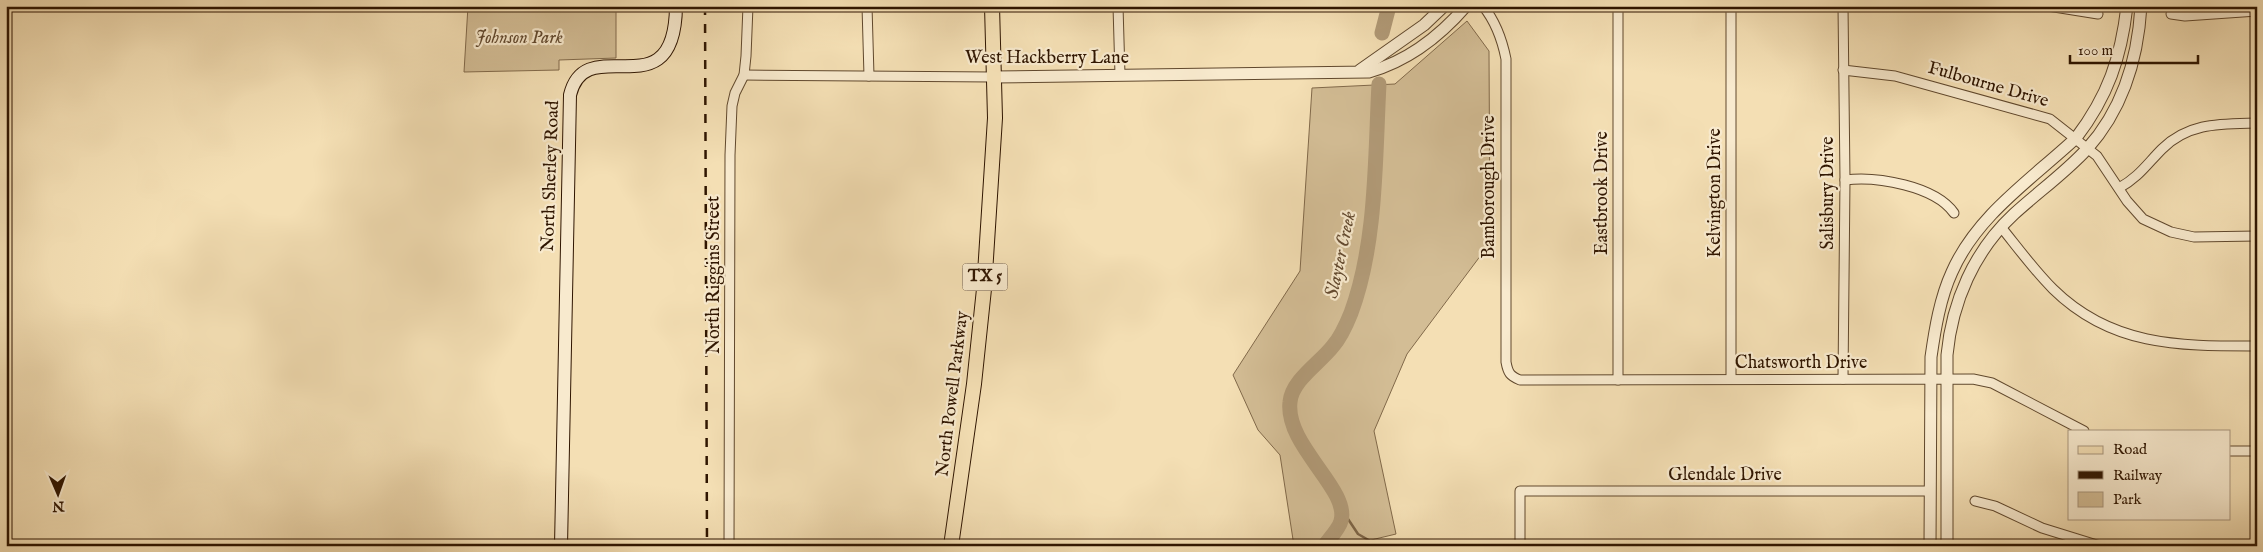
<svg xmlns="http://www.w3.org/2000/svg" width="2263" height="552" font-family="'IM FELL English',serif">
  <rect width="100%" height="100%" fill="#f4dfb4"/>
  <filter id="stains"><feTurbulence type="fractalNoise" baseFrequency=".004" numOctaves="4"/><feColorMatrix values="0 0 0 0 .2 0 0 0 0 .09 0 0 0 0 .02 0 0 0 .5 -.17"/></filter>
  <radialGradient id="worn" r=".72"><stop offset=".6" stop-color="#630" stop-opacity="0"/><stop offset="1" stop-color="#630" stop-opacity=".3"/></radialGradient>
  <g fill="#d3bd95" stroke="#81694a">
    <path d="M468,6H616V58L559,60V70L464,72Z"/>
    <path d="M1467,21L1489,51L1490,243L1407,354L1374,431L1396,534L1346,546H1294L1280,455L1258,430L1233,375L1300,271L1312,88L1395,84Z"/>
  </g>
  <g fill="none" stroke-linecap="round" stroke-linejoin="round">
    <path stroke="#7d6547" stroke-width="2.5" d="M1342,510L1358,534L1379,546"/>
    <g stroke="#b19a77" stroke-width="15">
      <path d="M1382,33L1389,6"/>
      <path d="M1324,546C1329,539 1339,529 1341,521C1350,489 1285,446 1290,402C1292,380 1320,363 1333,346C1341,337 1347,323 1351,313C1377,243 1375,157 1379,84"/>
    </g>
    <g stroke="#60482d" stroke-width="11">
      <g id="minor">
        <path d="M867,6L869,76"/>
        <path d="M1118,6L1120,75"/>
        <path d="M1483,6C1496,22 1502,39 1506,59V362C1508,373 1510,376 1520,380L1973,379L1992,383L2084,431"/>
        <path d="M1618,6V380"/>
        <path d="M1731,6V379"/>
        <path d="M1843,6L1845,180L1843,379"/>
        <path d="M2048,6L2098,14"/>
        <path d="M2171,14L2185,16L2257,11"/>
        <path d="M1843,70L1895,76L2050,119L2097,156L2127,201L2143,219L2171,232L2194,237L2257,236"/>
        <path d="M744,75L992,77"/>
        <path d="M1845,180C1877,176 1935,186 1954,213"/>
        <path d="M2119,188C2139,177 2147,164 2162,149C2189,122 2222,124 2257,123"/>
        <path d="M2001,227C2018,248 2034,270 2053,289C2112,347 2180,346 2257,346"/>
        <path d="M2229,451H2257"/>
        <path d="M1975,501L1995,506L2042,528L2100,546"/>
        <path d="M729,546L730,155L732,106L735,93L744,75L746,56L748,6"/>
        <path d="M1520,546V491H1929"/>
      </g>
    </g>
    <g stroke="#60482d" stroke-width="13">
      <g id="tertiary">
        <path d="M1360,70L1424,25L1444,6"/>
        <path d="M992,77L1369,72C1408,61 1440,36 1466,6"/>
        <path d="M1930,546L1931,357C1935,329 1940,298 1952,272C1977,215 2032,179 2076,138C2108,96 2121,58 2127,6"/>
        <path d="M1947,546V355C1952,302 1974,251 2014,214C2038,192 2065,173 2087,149C2123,109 2138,58 2141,6"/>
      </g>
    </g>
    <g stroke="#2f1500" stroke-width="14">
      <path id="secondary" d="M561,546L570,95C586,28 675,115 676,6"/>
    </g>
    <g stroke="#2f1500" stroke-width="16">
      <path id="primary" d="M951,546L974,384L984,289L995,118L992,6"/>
    </g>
    <use href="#minor" stroke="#f8eace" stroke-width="9"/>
    <use href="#tertiary" stroke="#f8eace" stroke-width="11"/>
    <use href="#secondary" stroke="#f8eace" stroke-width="12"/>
    <use href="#primary" stroke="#f4dfb4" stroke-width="14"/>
    <path stroke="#2f1500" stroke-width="2.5" stroke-dasharray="9 9" stroke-linecap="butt" d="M705,6L707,546"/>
  </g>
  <g text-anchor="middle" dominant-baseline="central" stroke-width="4.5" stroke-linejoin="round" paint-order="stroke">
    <rect fill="#f8eace" stroke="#6b553e" stroke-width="1" x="962.5" y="263.5" width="45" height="27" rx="4"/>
    <g font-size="16" font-weight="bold" fill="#2f1500">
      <text x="985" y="277">TX 5</text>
    </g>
    <g font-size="18" font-style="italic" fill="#60472d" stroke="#f8eace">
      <text x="519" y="38">Johnson Park</text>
    </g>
    <g font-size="18" fill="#2f1500" stroke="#f8eace">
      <text x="1047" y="58">West Hackberry Lane</text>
      <text transform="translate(1988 85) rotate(16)">Fulbourne Drive</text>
      <text transform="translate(551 176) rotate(-88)">North Sherley Road</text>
      <text transform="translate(1489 187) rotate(-90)">Bamborough Drive</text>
      <text transform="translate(1602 193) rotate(-90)">Eastbrook Drive</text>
      <text transform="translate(1715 193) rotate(-90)">Kelvington Drive</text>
      <text transform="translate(1828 193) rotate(-90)">Salisbury Drive</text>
      <text transform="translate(714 275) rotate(-90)">North Riggins Street</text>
      <text x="1801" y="363">Chatsworth Drive</text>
      <text transform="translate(953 394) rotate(-83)">North Powell Parkway</text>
      <text x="1725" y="475">Glendale Drive</text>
    </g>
    <g font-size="19" font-style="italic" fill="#634a30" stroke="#f8eace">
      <text transform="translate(1341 255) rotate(-78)">Slayter Creek</text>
    </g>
  </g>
  <rect width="2263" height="552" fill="none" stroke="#f4dfb4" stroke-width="25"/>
  <rect x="8" y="8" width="2248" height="537" fill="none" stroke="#2f1500" stroke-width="2.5"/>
  <rect x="12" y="12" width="2238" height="527" fill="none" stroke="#2f1500"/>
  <rect x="2068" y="430" width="162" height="90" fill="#f8eace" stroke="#a8957c"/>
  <rect x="2078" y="446" width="25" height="8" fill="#f4dfb4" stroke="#a8957c"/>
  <text x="2113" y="454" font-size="15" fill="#2f1500">Road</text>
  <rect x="2078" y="471" width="25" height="8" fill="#2f1500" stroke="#a8957c"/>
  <text x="2113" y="480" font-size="15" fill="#2f1500">Railway</text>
  <rect x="2078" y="492" width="25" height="15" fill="#d3bd95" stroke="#a8957c"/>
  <text x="2113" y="504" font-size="15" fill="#2f1500">Park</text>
  <g transform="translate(58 494) rotate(178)" stroke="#f8eace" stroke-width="4" paint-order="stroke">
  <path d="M0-4L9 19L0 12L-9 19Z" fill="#2f1500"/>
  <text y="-8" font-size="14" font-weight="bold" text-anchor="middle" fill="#2f1500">N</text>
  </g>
  <path d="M2070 55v8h128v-8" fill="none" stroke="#2f1500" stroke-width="2.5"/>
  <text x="2078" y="55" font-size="15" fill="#2f1500" stroke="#f8eace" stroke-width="4" paint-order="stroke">100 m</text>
  <rect width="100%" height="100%" filter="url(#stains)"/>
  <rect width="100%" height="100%" fill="url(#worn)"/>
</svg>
